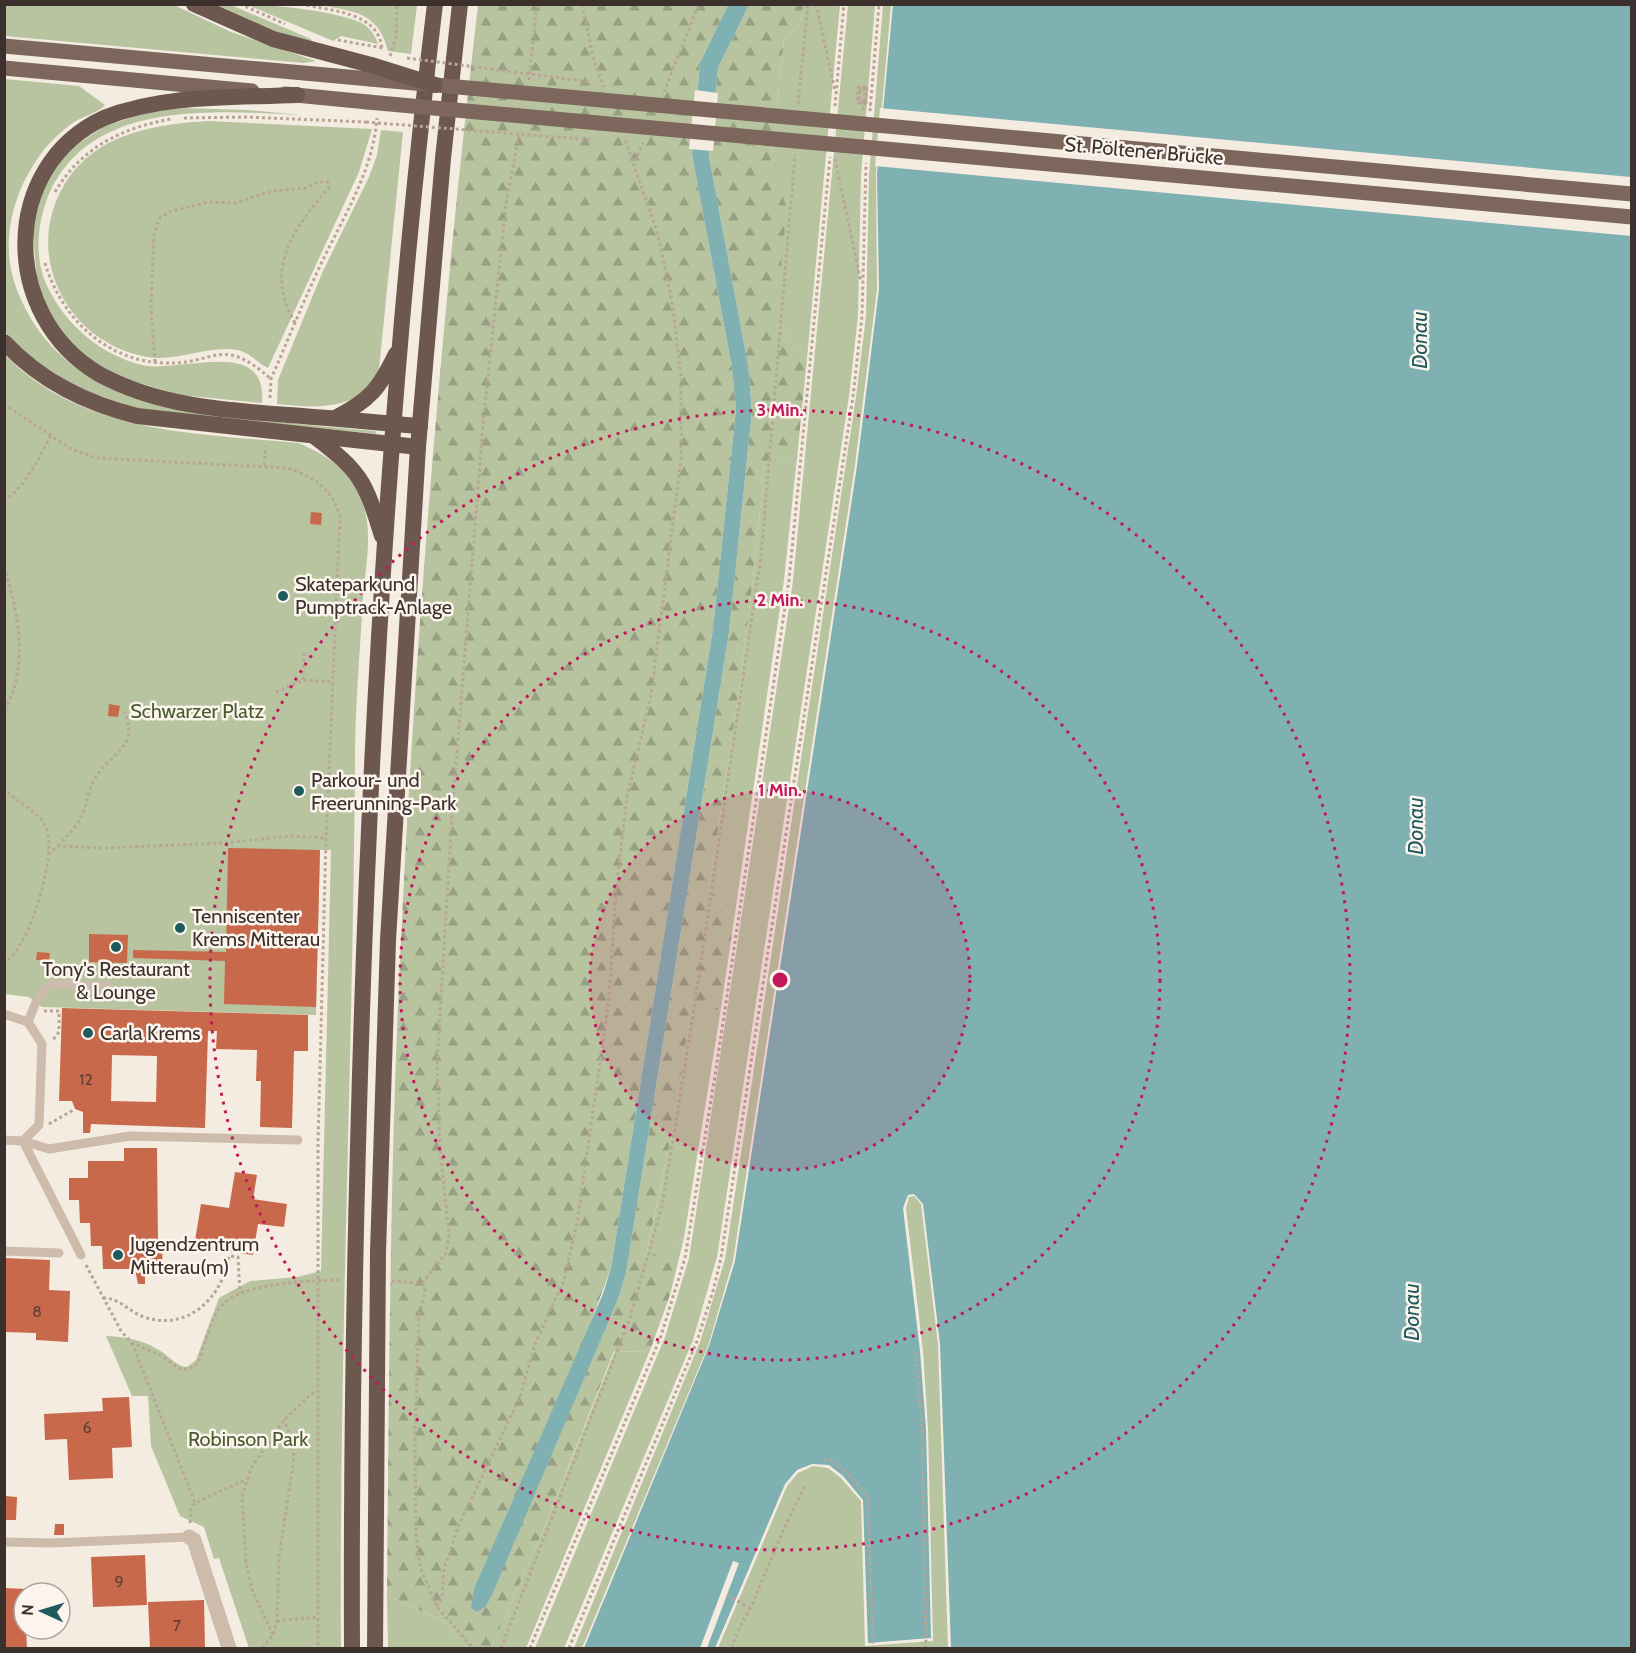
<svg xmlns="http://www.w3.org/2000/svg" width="1636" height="1653" font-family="Cabin,sans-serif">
  <defs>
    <pattern id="forest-firs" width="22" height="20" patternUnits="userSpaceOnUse" patternTransform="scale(1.5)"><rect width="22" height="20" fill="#b8c4a0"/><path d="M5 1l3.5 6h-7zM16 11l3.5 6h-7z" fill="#97a083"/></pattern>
  </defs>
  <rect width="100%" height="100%" fill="#f4ebe1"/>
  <g fill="#b8c4a0">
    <path d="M4,5H174L231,32L316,61L304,63L5,36Z"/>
    <path d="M214,5H231L311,39L312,42L274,32Z"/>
    <path d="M248,5C272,4 346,12 365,25C371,30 376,37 378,44L341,36L333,41Z"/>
    <path d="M321,5H417L411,54L388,51C378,12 355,12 321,5Z"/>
    <path d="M803,5H840L807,359L775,323L771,164L784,39L801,22Z"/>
    <path d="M848,5H875L861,175L858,316L849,396L717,1257L693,1340L564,1648H535L665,1337L689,1258L793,581Z"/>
    <path d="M883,5H891L876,174L877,289L855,465L733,1261L708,1346L582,1648H574L700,1342L725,1259L856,397L866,316L869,176Z"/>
    <path d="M5,79L79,86L105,105C98,113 84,116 74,122C60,132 45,146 36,161C11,198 0,247 17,290C58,395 163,411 262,420C300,424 337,428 375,431L377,434L138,409L73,386L23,352L5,332Z"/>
    <path d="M182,108L248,110L301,115C213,111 84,98 46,202C36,230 35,264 49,290C68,327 102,355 142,365C180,374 268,335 262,403L180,395L122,378L82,355L39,305L31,209L67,151L105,126L152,111Z"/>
    <path d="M209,121L372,129L359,172L268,368C257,363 250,352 237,350C208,345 178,362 147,357C68,343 23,257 63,187C93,134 154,124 209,121Z"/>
    <path d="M381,130L403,132L379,369C376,375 373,384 368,389C343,411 306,407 277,404L278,380L323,271L369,177L377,155Z"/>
    <path d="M4,354C82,434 194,433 298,443C330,455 357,477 365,511C372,539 365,570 363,598C360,652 355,706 355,759C353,1056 339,1352 341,1648H249L219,1558L214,1559L204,1527L180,1516L151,1446L148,1396H132L106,1336C128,1337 144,1340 162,1352C170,1357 177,1367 187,1367L196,1360L219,1298L250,1281L297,1277L321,1271L331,850H320L316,1015L42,1007L29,997L5,994Z"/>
    <path d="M797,458L784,580L734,920L709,888C731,745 754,604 764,460L791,462Z"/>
    <path d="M721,1008L684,1238L645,1260L671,1139L691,1009L711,1012Z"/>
    <path d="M914,1196L921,1204L938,1344L948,1648H718L787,1486L798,1473L813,1466L828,1468L841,1478L861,1501L865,1646L933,1641L928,1429L923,1351L906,1208L909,1197Z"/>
    <path d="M651,1348L526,1648H491L541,1536L615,1351L642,1352Z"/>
    <path d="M387,1596L442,1620L468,1648H388Z"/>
  </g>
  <path fill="url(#forest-firs)" d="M478,5H728L700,63L692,155L732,367L736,410L713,629L611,1268L485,1607L618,1299L626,1273L729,632L752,411L748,365L709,157L718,68L749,5H803L801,22L784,39L771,164L787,208L775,323L807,359L797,458L792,462L764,461C754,604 731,745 709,888L734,920L721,1008L711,1012L691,1010L671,1139L645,1259L684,1238L670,1295L651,1348L642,1352L614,1351L541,1536L491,1648H468L442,1620L387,1596C389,1377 390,1158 401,939C416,627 442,315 478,5Z"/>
  <g fill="#7fb0b2">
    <path d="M728,5H749L718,68L709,157L748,365L752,411L729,632L626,1273L618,1299L491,1597L485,1607L477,1612L471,1608L474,1589L603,1294L611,1268L713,629L736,410L732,367L692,155L700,63Z"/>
    <path d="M893,5H1631V1648H951L940,1344L923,1204L914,1194L908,1195L903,1208L920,1351L926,1429L931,1638L868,1643L863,1500L843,1476L829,1465L812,1464L797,1470L785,1484L715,1648H584L709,1346L735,1261L857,466L879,289L877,174Z"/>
  </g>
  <g fill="#f4ebe1">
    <path d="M695,90L718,93L713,151L689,149Z"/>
    <path d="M880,108L1631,177V236L875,166Z"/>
    <path d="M733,1561L739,1563L707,1648H700Z"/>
  </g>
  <g fill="#c8694b" fill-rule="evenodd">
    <path d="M311,512L322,513L321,525L310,524Z"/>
    <path d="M109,704L120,706L118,717L108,716Z"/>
    <path d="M228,848L320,850L316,1007L224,1004L225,961L133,958V950L226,952Z"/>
    <path d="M89,934L128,935L127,963L89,962Z"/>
    <path d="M37,952L50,953L49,960H36Z"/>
    <path d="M62,1008L308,1015V1051H294L292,1128L260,1127L261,1081H256L257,1050L216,1049L217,1031H208L205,1128L91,1124L90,1133H83V1112L75,1109L72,1101H59ZM112,1055L157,1056L156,1102L111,1101Z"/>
    <path d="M124,1148H157L158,1246H162L163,1274H145V1284H138L135,1269H103L102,1246H91L90,1223H80L79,1200H69V1178H88V1161H124Z"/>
    <path d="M235,1172L257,1175L253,1199L287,1204L284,1227L258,1224L253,1255L194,1247L201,1204L229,1208Z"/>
    <path d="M4,1258L50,1260L49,1290L70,1291L68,1342L36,1340V1333L4,1332Z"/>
    <path d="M129,1397L132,1447L112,1448L113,1478L69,1480L67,1439L45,1440L44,1414L103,1411L102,1398Z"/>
    <path d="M5,1496L17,1497L16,1520H4Z"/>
    <path d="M55,1524H64V1535H54Z"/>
    <path d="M145,1555L147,1605L93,1607L91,1557Z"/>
    <path d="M4,1588L28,1589V1593H24L27,1648H4Z"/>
    <path d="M204,1600L205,1648H150L148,1602Z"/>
  </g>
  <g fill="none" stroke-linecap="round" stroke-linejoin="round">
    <g stroke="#b9a596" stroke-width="3" stroke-dasharray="3 3" stroke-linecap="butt">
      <path d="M240,4L285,24"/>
      <path d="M301,4C331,11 381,12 382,51"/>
      <path d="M582,4L594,61L604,87"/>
      <path d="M816,4L835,91"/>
      <path d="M338,40L383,48"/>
      <path d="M390,56L396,38L397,4"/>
      <path d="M529,80L537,4"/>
      <path d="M664,92L699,4"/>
      <path d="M864,101L865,89H860L859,101L865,102L866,88H859L858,102L866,103L867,87H858L857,103L871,105"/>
      <path d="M798,104L808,4"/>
      <path d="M835,106L844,4"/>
      <path d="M870,111L879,4"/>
      <path d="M184,118L247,117L366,122"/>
      <path d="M835,159L861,282"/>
      <path d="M635,161L643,143"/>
      <path d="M55,192C81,148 121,128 171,119"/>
      <path d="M45,263C61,317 105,361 164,363C217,365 220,334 271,379"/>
      <path d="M155,362L151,308L154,235L159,219L169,212L208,202L235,203L272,191L305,188L318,182H328L329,187C294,229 263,268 295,323"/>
      <path d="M270,398L271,379C287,342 302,305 319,268C342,219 373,172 377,118"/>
      <path d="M4,404L71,449L96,458L288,468C315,478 332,488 340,517L326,838L318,1144V1648"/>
      <path d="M264,465L266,446"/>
      <path d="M4,501C26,486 38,459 51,436"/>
      <path d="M4,567C19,613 29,668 4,712"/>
      <path d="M303,680L304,652"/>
      <path d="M276,692L303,680L334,682"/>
      <path d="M4,787C15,803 35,808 45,825C60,847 29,952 4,962"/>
      <path d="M58,846C66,836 78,826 83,813C87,803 88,792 93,782C105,755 142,749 124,712"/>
      <path d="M48,854L58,846L103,848L223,843L291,836L326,838"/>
      <path d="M44,1011H59V1032L52,1041"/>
      <path d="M49,1124L75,1109"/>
      <path d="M86,1265L121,1331L132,1343L160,1355L182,1370L194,1367L199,1361C205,1344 209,1324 219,1309C236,1282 310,1281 339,1280"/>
      <path d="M392,1281L422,1283L425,1291L419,1317L415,1435L416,1535L420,1567L437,1607L473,1648"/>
      <path d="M422,1283L446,1253L449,1235L440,1148L437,1065L452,815L483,425L506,203L520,131"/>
      <path d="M103,1298C120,1298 129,1312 144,1317C188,1332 223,1297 229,1256L238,1257L240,1293"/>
      <path d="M132,1343L195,1503"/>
      <path d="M916,1352L922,1429L926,1648"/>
      <path d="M823,1459L831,1460L846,1472L868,1497L873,1648"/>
      <path d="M190,1523L191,1508L195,1503L247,1479"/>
      <path d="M727,1595L750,1608"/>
      <path d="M437,1607L442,1596L444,1569L458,1527L520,1397L535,1344L564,1280L577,1223L609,1000L616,890L627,797L651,695L681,459V377L672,301L657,231L625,140"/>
      <path d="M277,1621L317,1617"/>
      <path d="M273,1635L252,1590L246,1563L242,1497L251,1468L284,1420L311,1394L317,1392"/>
      <path d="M262,1648L273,1635L277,1621L279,1557L294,1458L291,1437L284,1420"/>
      <path d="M501,1648L630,1318L662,1206L694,1009L761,556L795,155"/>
      <path d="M530,1648L661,1336L685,1258L715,1076L789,580L830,157"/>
      <path d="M569,1648L697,1341L713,1291L721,1258L853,397L862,316L866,163"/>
      <path d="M732,1648C737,1627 750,1613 757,1593C772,1556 787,1521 805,1485"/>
    </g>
    <g stroke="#cdbbac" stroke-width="9">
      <path d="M4,1014L28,1022L42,1044L39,1125L23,1141"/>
      <path d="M28,1022L36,1002L50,984L108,986"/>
      <path d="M4,1140L23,1141L49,1149L130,1136L298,1140"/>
      <path d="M23,1141L81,1255"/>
      <path d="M4,1251L59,1253"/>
      <path d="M4,1542L53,1543L189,1537"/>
    </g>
    <path stroke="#cdbbac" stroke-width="15" d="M189,1537L194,1540L229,1648"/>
    <g stroke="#7d675c" stroke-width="15">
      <path d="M4,46L370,79"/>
      <path d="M4,68L252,91"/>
      <path d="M285,94L368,102"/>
    </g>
    <g stroke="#6c584f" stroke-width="16">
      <path d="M194,4L273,39L371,65"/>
      <path d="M297,95C233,98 164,94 104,118C0,166 0,316 99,374C161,408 233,411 302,416C342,419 381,423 420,426"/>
      <path d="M4,342C42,382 86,403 137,416L418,447"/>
      <path d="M335,418C370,400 379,389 396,354"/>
      <path d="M315,437C361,472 365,481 382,536"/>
      <path d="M352,1648C351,1436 355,1224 362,1011C373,675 394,338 435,4"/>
      <path d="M375,1648L378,1252L388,940L418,447L443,158L460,4"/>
    </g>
    <g stroke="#b9a596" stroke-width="3" stroke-dasharray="3 3" stroke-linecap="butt">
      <path d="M407,58L590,82"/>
      <path d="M863,110L864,101"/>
      <path d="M366,122L594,140"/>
    </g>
    <g stroke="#7d675c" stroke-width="15">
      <path d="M370,79L1632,194"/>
      <path d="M368,102L1632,217"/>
    </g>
    <path stroke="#6c584f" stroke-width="16" d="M371,65L435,85"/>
  </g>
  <circle cx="780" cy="980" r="190" fill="#c2185b" fill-opacity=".12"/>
  <g fill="none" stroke="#c2185b" stroke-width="3" stroke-dasharray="3 6">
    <circle cx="780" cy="980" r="190"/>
    <circle cx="780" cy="980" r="380"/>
    <circle cx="780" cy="980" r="570"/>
  </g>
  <g fill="#1f5a5e" stroke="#fbf5ee" stroke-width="2">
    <circle cx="283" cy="596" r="6"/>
    <circle cx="299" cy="791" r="6"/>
    <circle cx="180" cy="928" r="6"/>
    <circle cx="116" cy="947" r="6"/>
    <circle cx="88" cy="1033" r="6"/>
    <circle cx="118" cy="1255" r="6"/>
  </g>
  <g text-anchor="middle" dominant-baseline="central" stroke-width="5" stroke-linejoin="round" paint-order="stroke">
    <g font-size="16" fill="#5e3e33">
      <text x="86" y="1079">12</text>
      <text x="37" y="1311">8</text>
      <text x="87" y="1427">6</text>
      <text x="119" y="1581">9</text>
      <text x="177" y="1625">7</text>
    </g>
    <g font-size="20" fill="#3b302b" stroke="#fbf5ee">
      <text transform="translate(1144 151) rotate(5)">St. Pöltener Brücke</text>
    </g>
    <g font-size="20" fill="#3b302b" stroke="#fbf5ee" text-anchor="start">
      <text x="295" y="584">Skatepark und<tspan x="295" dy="23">Pumptrack-Anlage</tspan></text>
      <text x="311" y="780">Parkour- und<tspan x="311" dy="23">Freerunning-Park</tspan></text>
      <text x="192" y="916">Tenniscenter<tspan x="192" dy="23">Krems Mitterau</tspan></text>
      <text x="116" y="969" text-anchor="middle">Tony's Restaurant<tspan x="116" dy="23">&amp; Lounge</tspan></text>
      <text x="100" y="1033">Carla Krems</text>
      <text x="130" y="1244">Jugendzentrum<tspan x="130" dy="23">Mitterau(m)</tspan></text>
    </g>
    <g font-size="20" fill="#4a5a2e" stroke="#fbf5ee">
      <text x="197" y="711">Schwarzer Platz</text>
      <text x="248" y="1439">Robinson Park</text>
    </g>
    <g font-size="21" font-style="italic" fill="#1f5a5e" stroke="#fbf5ee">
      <text transform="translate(1419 340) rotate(-90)">Donau</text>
      <text transform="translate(1415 826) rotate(-90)">Donau</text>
      <text transform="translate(1411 1312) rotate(-90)">Donau</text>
    </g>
  </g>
  <circle cx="780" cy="980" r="9" fill="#c2185b" stroke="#fbf5ee" stroke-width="3"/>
  <g font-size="18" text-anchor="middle" font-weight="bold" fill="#c2185b" stroke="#fbf5ee" stroke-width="5" stroke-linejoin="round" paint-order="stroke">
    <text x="780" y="416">3 Min.</text>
    <text x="780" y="606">2 Min.</text>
    <text x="780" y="796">1 Min.</text>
  </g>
  <rect width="1636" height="1653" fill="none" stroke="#3b302b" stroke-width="12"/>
  <g transform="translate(42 1611) rotate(274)"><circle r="28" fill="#fbf5ee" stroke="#aea6a0" stroke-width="1.5"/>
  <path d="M0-4.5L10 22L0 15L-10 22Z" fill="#1f5a5e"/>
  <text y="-9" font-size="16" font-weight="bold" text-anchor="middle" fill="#3b302b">N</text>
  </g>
</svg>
